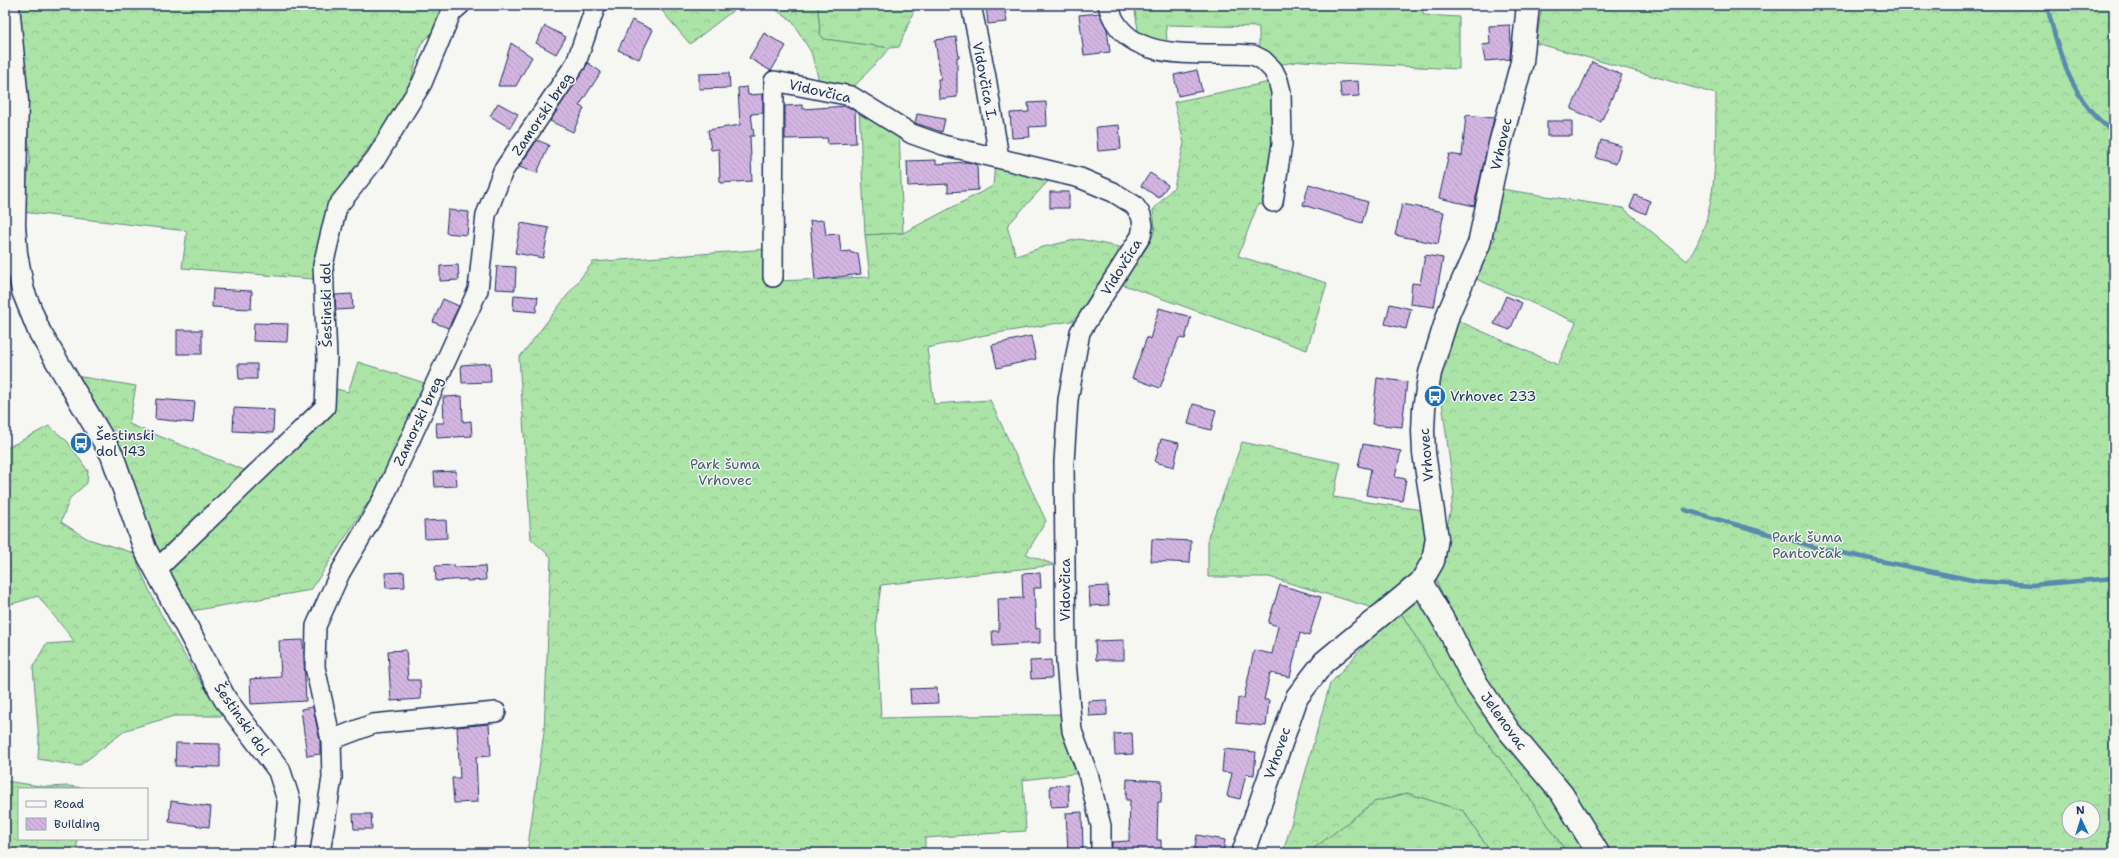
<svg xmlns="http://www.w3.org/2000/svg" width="2119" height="858" font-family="'Shantell Sans',sans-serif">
  <defs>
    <pattern id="grass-tufts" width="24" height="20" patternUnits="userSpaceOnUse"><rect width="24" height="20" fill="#ace4a7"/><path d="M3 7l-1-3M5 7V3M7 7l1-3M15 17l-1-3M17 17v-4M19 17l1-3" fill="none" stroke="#93c492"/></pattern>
    <pattern id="forest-crowns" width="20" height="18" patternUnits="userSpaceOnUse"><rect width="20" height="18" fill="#ace4a7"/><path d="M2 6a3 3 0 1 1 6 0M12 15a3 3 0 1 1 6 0" fill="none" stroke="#93c492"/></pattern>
    <pattern id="building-back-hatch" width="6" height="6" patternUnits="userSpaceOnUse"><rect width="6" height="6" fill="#d4b5e2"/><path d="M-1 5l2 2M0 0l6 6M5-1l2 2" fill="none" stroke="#b59cc4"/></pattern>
  </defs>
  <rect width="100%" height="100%" fill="#f6f6f2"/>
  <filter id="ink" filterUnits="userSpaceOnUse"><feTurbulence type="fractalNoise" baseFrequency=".025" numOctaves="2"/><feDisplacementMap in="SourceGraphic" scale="8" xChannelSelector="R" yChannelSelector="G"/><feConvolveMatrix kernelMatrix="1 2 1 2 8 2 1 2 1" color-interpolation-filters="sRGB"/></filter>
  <g filter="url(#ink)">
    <g fill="url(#grass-tufts)" stroke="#648a82">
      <path d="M819,5H916L899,47L890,48L824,39L820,34L818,8Z"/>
      <path d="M1134,5L1314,7V5H1423V15L1459,17V69L1301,61L1277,65L1259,49V27L1166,25L1167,46L1139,36Z"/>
      <path d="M859,105L899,130L903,233L865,235Z"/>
      <path d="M1419,597L1592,853H1567L1517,780L1458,706L1398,608Z"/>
      <path d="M1407,793L1464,811L1491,853H1308L1374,802Z"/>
    </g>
    <g fill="url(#forest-crowns)" stroke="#648a82" fill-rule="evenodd">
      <path d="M15,5H460L421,44L410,84L397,109L341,186L313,279L182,268L187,231L22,212L30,158Z"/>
      <path d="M657,5H740L690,44Z"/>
      <path d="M769,5H819L818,8L820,34L824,39L890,48L850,91L820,84L811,52L792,21Z"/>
      <path d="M1542,5H2114V853H1608L1599,832L1539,759L1482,678L1456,627L1436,579L1454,494L1438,371L1452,318L1558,365L1576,322L1474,278L1488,240L1494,241L1495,237L1489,235L1501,189L1623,208L1687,261C1720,215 1715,149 1716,94L1536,43ZM2069,808H2093V832H2069Z"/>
      <path d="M1270,82L1276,123L1266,206L1258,204L1238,256L1327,283L1307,350L1118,283C1130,268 1147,252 1153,235C1156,227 1154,218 1153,210L1174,187L1184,143L1174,102Z"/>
      <path d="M995,162L1051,178L1007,226L1016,256L1043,247L1079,239L1129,249L1093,291L1077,320L985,335L927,348L934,404L990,400L1046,521L1026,554L1055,565L881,585L876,621L881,718L1060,714L1068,748L1081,773L1023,780L1026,831L925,838V853H527L544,732L551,557L531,539L519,358L593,262L768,249L778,281L870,277L865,235L903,233L993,186Z"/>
      <path d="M358,362L428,384L378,487L311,590L186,612L70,375L136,386L129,424L244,470L307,414L316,399L321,385L348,392Z"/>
      <path d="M49,426L67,441L88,471L87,483L70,498L61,522L88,539L134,553C148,593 169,630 191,666C202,683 212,701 226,716H174L126,730L79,766L38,759L39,740L33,667L46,644L75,642L38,596L5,606V449Z"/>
      <path d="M1242,442L1341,463L1333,497L1422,510C1424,521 1426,533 1426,544C1425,573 1393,591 1373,608L1269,577H1208V537Z"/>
      <path d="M1398,608L1458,706L1517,780L1567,853H1491L1464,811L1407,793L1374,802L1308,853H1283L1330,684Z"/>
      <path d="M5,781L47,787L68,786L92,789H19V839H77V848L81,853H5Z"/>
    </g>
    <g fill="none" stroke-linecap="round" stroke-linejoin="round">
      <g stroke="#598bae" stroke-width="4.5">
        <path d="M2047,5C2058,52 2072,103 2114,132"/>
        <path d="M1685,510L1818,548L1977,581L2032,585L2114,578"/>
      </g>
    </g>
    <g fill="url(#building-back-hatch)" stroke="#1b2f5e">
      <path d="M986,5H1004L1007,22L988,24Z"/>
      <path d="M1099,13L1107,29L1110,52L1084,55L1079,15Z"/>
      <path d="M632,20L653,30L639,59L618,50Z"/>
      <path d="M1510,25L1511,43L1510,59L1485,61L1482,45L1490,44L1489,26Z"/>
      <path d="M545,26L566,37L556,54L536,43Z"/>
      <path d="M764,33L786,46L771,71L749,58Z"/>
      <path d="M956,37L959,57H957V97L939,99L938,79H941L935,40Z"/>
      <path d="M511,43L532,57L516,86H498Z"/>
      <path d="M1592,62L1622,75L1601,122L1571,109Z"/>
      <path d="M588,63L601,72L579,106L584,108L573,132L550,121Z"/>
      <path d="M1197,70L1202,91L1178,96L1174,75Z"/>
      <path d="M729,73L730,88L699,89V74Z"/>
      <path d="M1358,81L1359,96L1341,97L1340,82Z"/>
      <path d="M747,87L748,95L763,94V113L751,114L754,136H750L752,181L720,183L719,149L711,150L708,130L740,125L738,88Z"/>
      <path d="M1046,102L1047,126L1029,127L1030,137L1012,138L1010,113L1029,112L1028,103Z"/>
      <path d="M498,103L518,114L510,128L490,116Z"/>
      <path d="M802,105L803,109L847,106L855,111L856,143L828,144L827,138L785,139V106Z"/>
      <path d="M917,114L945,119L942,132L915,123Z"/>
      <path d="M1466,115L1494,118L1474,206L1439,198L1449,154L1462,156Z"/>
      <rect x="1547" y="121" width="25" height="15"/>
      <path d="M1119,125L1121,149L1098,151L1096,127Z"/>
      <path d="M537,140L549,145L537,173L519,167Z"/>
      <path d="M1601,140L1621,146L1616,164L1596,158Z"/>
      <path d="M936,160V164L968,162L977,165L978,190L948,192V184L908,186L907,161Z"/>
      <path d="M1150,173L1168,185L1159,198L1141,186Z"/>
      <path d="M1309,184L1368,202L1362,223L1303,205Z"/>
      <rect x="1050" y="192" width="19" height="16"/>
      <path d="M1635,195L1650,201L1646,214L1630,207Z"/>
      <path d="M1402,204L1444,212L1438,244L1395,235Z"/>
      <path d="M448,210L469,212L467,235L446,233Z"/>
      <path d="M824,220L826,235L839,234L841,252L850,251L851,253H858L861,274L815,280L810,221Z"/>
      <path d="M521,223L549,228L543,258L515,253Z"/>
      <path d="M1425,255L1443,258L1434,307L1410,304L1412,283L1420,284Z"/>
      <path d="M458,265L459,280L440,281V266Z"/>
      <path d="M497,266L516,267L515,290L495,289Z"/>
      <path d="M213,289L252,291L251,309L212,307Z"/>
      <path d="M352,294L353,309L336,310L335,295Z"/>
      <path d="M514,295L538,297L536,312L513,310Z"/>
      <path d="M1506,296L1522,303L1510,330L1494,324Z"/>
      <path d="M443,299L459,306L448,328L433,322Z"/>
      <path d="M1390,304L1411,309L1406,329L1385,324Z"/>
      <path d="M1159,308L1191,317L1185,339L1179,338L1160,388L1132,378L1147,337L1150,339Z"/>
      <path d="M254,323L288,324L287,342L253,341Z"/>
      <rect x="177" y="330" width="25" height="24"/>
      <path d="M1031,336L1036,359L997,368L992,345Z"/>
      <path d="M490,363L491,382L462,383L461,365Z"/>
      <path d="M238,364H257V379H239Z"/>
      <path d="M1377,378L1407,382L1402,427L1372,424Z"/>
      <path d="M462,396L463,422L471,421L472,436L437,438L436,423H444L443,397Z"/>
      <path d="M156,399L195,402L193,423L155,419Z"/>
      <path d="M1193,404L1216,410L1211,430L1188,424Z"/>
      <path d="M234,408L274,410L273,433L233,431Z"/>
      <path d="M1161,439L1179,443L1174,467L1155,462Z"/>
      <path d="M1363,444L1401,451L1395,477L1406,479L1402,501L1366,495L1371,469L1358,466Z"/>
      <path d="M456,471L457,486L435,487L434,472Z"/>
      <path d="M446,520L447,538L425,539L424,521Z"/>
      <path d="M1152,539L1191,541L1190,563L1151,561Z"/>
      <path d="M454,565V567L485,566L486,580L467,581V579L436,581L435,566Z"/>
      <path d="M404,572L405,587L386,588L385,573Z"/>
      <path d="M1040,573L1041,588H1034L1036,629L1040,628V643L993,646L992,631H999L998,599L1023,598L1022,574Z"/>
      <path d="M1280,585L1321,597L1309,636L1300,633L1290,677L1270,673L1264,700H1269L1266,726L1236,723L1238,698H1244L1254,650L1272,654L1278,626L1268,623Z"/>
      <path d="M1108,586L1109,605L1090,606L1089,587Z"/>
      <path d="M303,640L306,701L251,704L250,679L281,677L279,641Z"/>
      <path d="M1124,640V660H1096L1095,641Z"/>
      <path d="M406,650L408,680H420L421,699L391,701L388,651Z"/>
      <path d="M1051,660L1052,678L1031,679L1030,661Z"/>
      <path d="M937,688L938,703L911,704L910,689Z"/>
      <path d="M1107,700V715L1089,716L1088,701Z"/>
      <path d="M313,707L320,741V754L307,756L301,709Z"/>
      <path d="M489,724L491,756L476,757L478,802L454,803L452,778H460L457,727Z"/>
      <path d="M1132,733L1133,754L1115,755L1114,734Z"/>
      <path d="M176,743L220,744V767L175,766Z"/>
      <path d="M1224,749L1256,752L1254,775L1246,774L1240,799L1227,796L1232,773L1222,772Z"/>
      <path d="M1127,779L1162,781L1161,802H1158L1157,840H1161V853H1112V842L1129,841L1130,800H1126Z"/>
      <path d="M1068,785L1069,806L1051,807L1050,786Z"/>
      <path d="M171,801L211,807L209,827L169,822Z"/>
      <path d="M1082,812L1083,851L1068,852L1066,813Z"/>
      <path d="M353,814H371L372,829H354Z"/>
      <path d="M1197,835L1225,840L1223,853H1194Z"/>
    </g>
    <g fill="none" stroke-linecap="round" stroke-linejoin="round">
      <g stroke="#1b2f5e" stroke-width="22">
        <g id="street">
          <path d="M971,5L986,77L999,158"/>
          <path d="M1108,5C1125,68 1203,50 1253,55L1263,60L1273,70L1278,80L1281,92L1282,144L1273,202"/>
          <path d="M773,277L774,81L851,96L912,134L943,145L1080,178L1113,192L1134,205L1141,215L1143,225L1141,236L1080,332L1068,400L1064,462L1066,661L1072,731L1089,777L1101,826V853"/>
          <path d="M156,570L325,407L327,358L323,265L337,207L376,158L422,83L451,13L460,5"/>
          <path d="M331,740L373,724L496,712"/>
          <path d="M320,853L332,778L331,740L315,667L316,626L340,573L383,499L478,290L486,215L503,171L576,63L596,5"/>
        </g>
      </g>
      <g stroke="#1b2f5e" stroke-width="25">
        <g id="secondary">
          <path d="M8,5L17,101L14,225L16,253L23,291L39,331L112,455L145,549L225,699L279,770L289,801L284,853"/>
          <path d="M1421,582L1448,628L1473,678L1509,731L1562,794L1598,853"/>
          <path d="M1243,853L1297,697L1324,662L1421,582L1433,561L1437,538L1424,453L1423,431L1424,408L1430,373L1449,312L1479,244L1500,144L1522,62L1528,5"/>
        </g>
      </g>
      <use href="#street" stroke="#f6f6f2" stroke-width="19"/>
      <use href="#secondary" stroke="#f6f6f2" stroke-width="22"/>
    </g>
  </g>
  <defs>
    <g id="bus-disc" transform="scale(1.15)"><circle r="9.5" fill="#1f6fb2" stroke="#f6f6f2"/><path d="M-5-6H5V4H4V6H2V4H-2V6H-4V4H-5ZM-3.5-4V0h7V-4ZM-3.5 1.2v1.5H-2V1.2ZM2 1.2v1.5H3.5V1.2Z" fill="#fff"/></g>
  </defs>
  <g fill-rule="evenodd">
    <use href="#bus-disc" x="1435" y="396"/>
    <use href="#bus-disc" x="81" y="443"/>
  </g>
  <g text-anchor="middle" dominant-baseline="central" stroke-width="3" stroke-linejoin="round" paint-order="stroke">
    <g font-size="14" fill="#1b2f5e" stroke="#f6f6f2">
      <text transform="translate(985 81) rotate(79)">Vidovčica I.</text>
      <text transform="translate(820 91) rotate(13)">Vidovčica</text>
      <text transform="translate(542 114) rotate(-56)">Zamorski breg</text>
      <text transform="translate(1501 144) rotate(-77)">Vrhovec</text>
      <text transform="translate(1121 267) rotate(-58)">Vidovčica</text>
      <text transform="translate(326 305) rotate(-91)">Šestinski dol</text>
      <text transform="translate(418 421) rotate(-65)">Zamorski breg</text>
      <text transform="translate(1426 455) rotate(-95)">Vrhovec</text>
      <text transform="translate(1065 590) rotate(-90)">Vidovčica</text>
      <text transform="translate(242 719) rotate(55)">Šestinski dol</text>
      <text transform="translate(1504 721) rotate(54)">Jelenovac</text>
      <text transform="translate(1277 753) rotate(-71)">Vrhovec</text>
    </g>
    <g font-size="14" fill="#1b2f5e" stroke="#f6f6f2" text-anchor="start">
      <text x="1450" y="396">Vrhovec 233</text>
      <text x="96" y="435">Šestinski<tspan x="96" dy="16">dol 143</tspan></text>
    </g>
    <g font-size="14" fill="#3f5c70" stroke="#f6f6f2">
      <text x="725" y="464">Park šuma<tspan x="725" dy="16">Vrhovec</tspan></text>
      <text x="1807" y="537">Park šuma<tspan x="1807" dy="16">Pantovčak</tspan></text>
    </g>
  </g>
  <rect width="2119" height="858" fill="none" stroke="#f6f6f2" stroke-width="20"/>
  <rect x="10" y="10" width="2099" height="838" fill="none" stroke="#1b2f5e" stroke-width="1.5" filter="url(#ink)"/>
  <rect x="18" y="788" width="130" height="52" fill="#f6f6f2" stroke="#9ea6b7"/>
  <rect x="26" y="801" width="20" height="6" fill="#f6f6f2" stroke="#9ea6b7"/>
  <text x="54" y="808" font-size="12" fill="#1b2f5e">Road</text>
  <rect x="26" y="818" width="20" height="12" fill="url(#building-back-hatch)" stroke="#9ea6b7"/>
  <text x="54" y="828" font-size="12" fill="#1b2f5e">Building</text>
  <g transform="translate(2081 820) rotate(356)"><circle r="19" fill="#f6f6f2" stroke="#9ea6b7"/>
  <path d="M0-3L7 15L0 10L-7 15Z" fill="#1f6fb2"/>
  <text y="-6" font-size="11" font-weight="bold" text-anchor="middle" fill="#1b2f5e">N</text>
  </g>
</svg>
